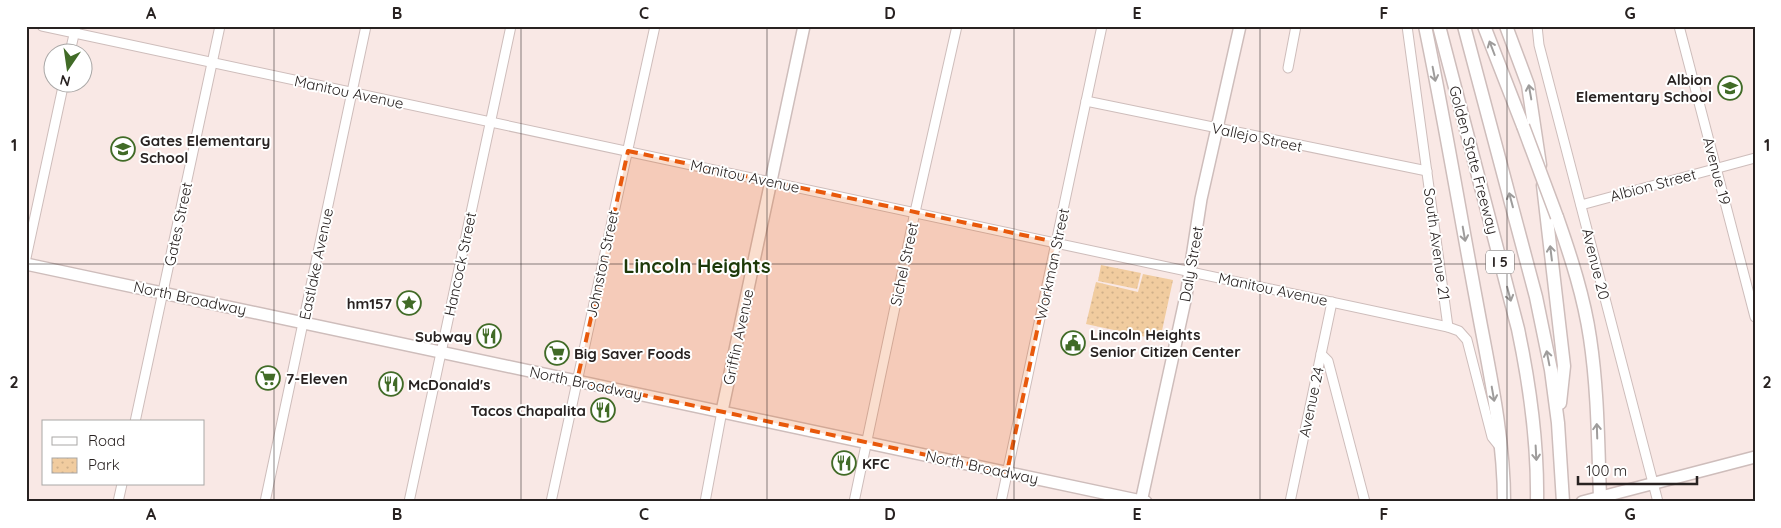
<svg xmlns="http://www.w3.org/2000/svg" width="1781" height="528" font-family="Quicksand,sans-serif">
  <defs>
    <pattern id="park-dots" width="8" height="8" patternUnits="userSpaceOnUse" patternTransform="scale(1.25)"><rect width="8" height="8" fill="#f1cc9f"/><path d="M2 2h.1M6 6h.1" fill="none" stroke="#cfaf89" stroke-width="1.8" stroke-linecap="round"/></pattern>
  </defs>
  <rect width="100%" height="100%" fill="#f9e8e5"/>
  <g fill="url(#park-dots)">
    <path d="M1101,265L1141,273L1137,289L1098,281Z"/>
    <path d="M1143,274L1173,280L1160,340L1086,324L1096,282L1138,292Z"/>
  </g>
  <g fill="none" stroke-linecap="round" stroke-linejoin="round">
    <g stroke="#cebdbb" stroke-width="11">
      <g id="minor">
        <path d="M42,26L1448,327L1459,331L1467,340L1492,437L1500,447"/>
        <path d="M1407,26L1448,327"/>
        <path d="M1537,26L1539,45L1658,502"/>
        <path d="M1679,26L1755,317"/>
        <path d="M70,52L76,26"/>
        <path d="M1288,68L1296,26"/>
        <path d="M1086,101L1427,171"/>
        <path d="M1581,205L1755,158"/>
        <path d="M26,258L64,82"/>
        <path d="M1321,354L1328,361L1365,502"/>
        <path d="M135,422L220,26"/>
        <path d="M118,502L122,484"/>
        <path d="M265,502L366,26"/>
        <path d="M409,502L511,26"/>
        <path d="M551,502C585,343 620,185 655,26"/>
        <path d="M705,502L722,411"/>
        <path d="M854,502L915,212L957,26"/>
        <path d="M1001,502L1102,26"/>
        <path d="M1290,502L1332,302"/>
      </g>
    </g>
    <g stroke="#cebdbb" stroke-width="14">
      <g id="major">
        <path d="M26,264L1146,502"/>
        <path d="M722,411L804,26"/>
        <path d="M1141,502L1186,296L1201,199L1240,26"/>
        <path d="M1582,502L1755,457"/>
      </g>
    </g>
    <g stroke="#cebdbb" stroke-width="15">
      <g id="highway">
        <path d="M1425,26C1444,117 1459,208 1476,299C1488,366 1504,433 1504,502"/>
        <path d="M1439,26L1518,329C1530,386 1538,443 1537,502"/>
        <path d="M1464,26L1536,297L1551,370L1558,423L1563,502"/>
        <path d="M1484,26L1523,126"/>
        <path d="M1506,26L1528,85L1540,165"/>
        <path d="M1543,185L1564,366L1560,403"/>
        <path d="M1557,217C1571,257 1584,297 1590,338C1598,391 1598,444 1600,497"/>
      </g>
    </g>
    <use href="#minor" stroke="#fff" stroke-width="9"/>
    <use href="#major" stroke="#fff" stroke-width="11"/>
    <use href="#highway" stroke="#fff" stroke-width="12"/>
    <g stroke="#cebdbb" stroke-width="15" stroke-linecap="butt">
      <path id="highway-bridge" d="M1523,126L1557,217"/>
    </g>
    <use href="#highway-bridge" stroke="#fff" stroke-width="12"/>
  </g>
  <defs><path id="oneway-shaft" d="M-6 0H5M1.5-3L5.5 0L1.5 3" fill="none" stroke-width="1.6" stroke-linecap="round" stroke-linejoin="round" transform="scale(1.25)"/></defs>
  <g stroke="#9e9c9b">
    <use href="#oneway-shaft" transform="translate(1492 48) rotate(-111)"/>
    <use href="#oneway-shaft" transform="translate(1434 74) rotate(79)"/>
    <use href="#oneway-shaft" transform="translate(1530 92) rotate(-100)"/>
    <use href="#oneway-shaft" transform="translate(1511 200) rotate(-105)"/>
    <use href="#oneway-shaft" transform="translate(1464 234) rotate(80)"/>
    <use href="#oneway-shaft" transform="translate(1551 253) rotate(-97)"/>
    <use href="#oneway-shaft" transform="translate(1509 294) rotate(75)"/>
    <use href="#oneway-shaft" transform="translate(1548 358) rotate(-101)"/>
    <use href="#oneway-shaft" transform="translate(1493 394) rotate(80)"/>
    <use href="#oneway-shaft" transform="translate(1597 431) rotate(-92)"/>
    <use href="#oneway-shaft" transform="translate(1536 453) rotate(87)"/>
  </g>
  <path fill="#e8590c" fill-opacity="0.2" stroke="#e8590c" stroke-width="4" stroke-dasharray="10 6" stroke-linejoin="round" d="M628,151L1056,242L1007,472L577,381Z"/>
  <path fill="none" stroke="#282221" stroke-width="1" stroke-opacity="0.55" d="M274,26V502M521,26V502M767,26V502M1014,26V502M1260,26V502M1507,26V502M26,264H1755"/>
  <defs>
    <g id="school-ring" transform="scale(1.25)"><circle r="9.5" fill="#fff" stroke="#416b27" stroke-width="1.5"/><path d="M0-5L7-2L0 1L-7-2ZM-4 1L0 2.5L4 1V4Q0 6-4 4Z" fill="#416b27"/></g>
    <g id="sight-ring" transform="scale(1.25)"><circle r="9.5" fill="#fff" stroke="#416b27" stroke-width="1.5"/><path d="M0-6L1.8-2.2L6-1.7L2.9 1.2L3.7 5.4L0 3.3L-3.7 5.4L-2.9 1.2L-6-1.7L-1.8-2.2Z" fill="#416b27"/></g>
    <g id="restaurant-ring" transform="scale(1.25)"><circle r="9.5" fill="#fff" stroke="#416b27" stroke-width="1.5"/><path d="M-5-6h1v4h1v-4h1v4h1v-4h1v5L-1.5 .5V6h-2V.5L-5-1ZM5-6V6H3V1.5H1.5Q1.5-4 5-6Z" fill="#416b27"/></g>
    <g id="civic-ring" transform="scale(1.25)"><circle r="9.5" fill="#fff" stroke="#416b27" stroke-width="1.5"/><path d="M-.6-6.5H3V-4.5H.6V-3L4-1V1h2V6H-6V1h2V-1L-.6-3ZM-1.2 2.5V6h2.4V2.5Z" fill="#416b27"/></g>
    <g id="supermarket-ring" transform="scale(1.25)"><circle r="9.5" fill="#fff" stroke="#416b27" stroke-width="1.5"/><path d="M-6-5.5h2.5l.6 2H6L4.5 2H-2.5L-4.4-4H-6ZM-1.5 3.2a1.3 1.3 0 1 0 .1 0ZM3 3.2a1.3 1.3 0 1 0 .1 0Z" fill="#416b27"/></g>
  </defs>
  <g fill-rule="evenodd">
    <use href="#school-ring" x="1730" y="88"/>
    <use href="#school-ring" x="123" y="149"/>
    <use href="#sight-ring" x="409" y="303"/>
    <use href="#restaurant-ring" x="489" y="336"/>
    <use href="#civic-ring" x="1073" y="343"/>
    <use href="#supermarket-ring" x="557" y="353"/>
    <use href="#supermarket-ring" x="268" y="378"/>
    <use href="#restaurant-ring" x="391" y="384"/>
    <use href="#restaurant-ring" x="603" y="410"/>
    <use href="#restaurant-ring" x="844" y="463"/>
  </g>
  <g text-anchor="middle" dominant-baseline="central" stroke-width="4" stroke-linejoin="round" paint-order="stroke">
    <rect fill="#fff" stroke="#686464" stroke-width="1" x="1486" y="250.5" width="28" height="23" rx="4"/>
    <g font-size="14" font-weight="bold" fill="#282221">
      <text x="1500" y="262">I 5</text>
    </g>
    <g font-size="15" font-weight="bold" fill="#282221" stroke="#fff" text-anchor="start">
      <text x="1712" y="79" text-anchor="end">Albion<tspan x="1712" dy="17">Elementary School</tspan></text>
      <text x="140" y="140">Gates Elementary<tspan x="140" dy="17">School</tspan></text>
      <text x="392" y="303" text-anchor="end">hm157</text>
      <text x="1090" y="334">Lincoln Heights<tspan x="1090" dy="17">Senior Citizen Center</tspan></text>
      <text x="472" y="336" text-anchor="end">Subway</text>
      <text x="574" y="353">Big Saver Foods</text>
      <text x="286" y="378">7-Eleven</text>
      <text x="408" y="384">McDonald's</text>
      <text x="586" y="410" text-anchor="end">Tacos Chapalita</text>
      <text x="862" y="463">KFC</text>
    </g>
    <g font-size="15" fill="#282221" stroke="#fff">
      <text transform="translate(349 92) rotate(12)">Manitou Avenue</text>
      <text transform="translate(1257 137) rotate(12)">Vallejo Street</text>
      <text transform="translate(1474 160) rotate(75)">Golden State Freeway</text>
      <text transform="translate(1717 171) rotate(75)">Avenue 19</text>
      <text transform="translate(745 176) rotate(12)">Manitou Avenue</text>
      <text transform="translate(1653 185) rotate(-15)">Albion Street</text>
      <text transform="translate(178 224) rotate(-78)">Gates Street</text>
      <text transform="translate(1437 244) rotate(82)">South Avenue 21</text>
      <text transform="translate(316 264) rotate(-78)">Eastlake Avenue</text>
      <text transform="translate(460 264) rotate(-78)">Hancock Street</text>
      <text transform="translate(602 264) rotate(-78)">Johnston Street</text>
      <text transform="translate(904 264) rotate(-78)">Sichel Street</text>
      <text transform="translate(1052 264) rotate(-78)">Workman Street</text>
      <text transform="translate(1191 264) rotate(-80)">Daly Street</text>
      <text transform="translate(1596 264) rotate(76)">Avenue 20</text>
      <text transform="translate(1273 289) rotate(12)">Manitou Avenue</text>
      <text transform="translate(190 298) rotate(12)">North Broadway</text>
      <text transform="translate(738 337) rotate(-78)">Griffin Avenue</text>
      <text transform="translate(586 383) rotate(12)">North Broadway</text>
      <text transform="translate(1311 402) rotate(-78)">Avenue 24</text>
      <text transform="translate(982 467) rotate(12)">North Broadway</text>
    </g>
    <g font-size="20" font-weight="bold" fill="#1d3909" stroke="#fff">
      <text x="697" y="265">Lincoln Heights</text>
    </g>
  </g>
  <rect width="1781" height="528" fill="none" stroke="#ffffff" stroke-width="55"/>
  <rect x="42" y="420" width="162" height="65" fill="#ffffff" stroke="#a9a7a6"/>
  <rect x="52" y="437" width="25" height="8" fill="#ffffff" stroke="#a9a7a6"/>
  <text x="88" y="446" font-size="15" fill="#282221">Road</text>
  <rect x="52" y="458" width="25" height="15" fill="url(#park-dots)" stroke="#a9a7a6"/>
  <text x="88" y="470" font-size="15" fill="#282221">Park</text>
  <g transform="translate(68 68) rotate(193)"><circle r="24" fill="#ffffff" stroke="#a9a7a6"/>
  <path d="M0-4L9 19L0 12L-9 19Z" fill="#416b27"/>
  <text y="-8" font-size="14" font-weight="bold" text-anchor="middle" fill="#282221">N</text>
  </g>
  <path d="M1578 476v8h119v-8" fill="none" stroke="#282221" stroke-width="2.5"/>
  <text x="1586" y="476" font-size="15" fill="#282221" stroke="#ffffff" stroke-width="4" paint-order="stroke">100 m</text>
  <rect x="28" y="28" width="1726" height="472" fill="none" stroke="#282221" stroke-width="2"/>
  <g font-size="16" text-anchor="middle" font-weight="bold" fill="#282221">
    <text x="151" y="19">A</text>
    <text x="397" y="19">B</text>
    <text x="644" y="19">C</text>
    <text x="890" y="19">D</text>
    <text x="1137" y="19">E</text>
    <text x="1384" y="19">F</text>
    <text x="1630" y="19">G</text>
    <text x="14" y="151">1</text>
    <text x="1767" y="151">1</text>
    <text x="14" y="388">2</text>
    <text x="1767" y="388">2</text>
    <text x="151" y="520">A</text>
    <text x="397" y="520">B</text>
    <text x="644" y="520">C</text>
    <text x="890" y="520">D</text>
    <text x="1137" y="520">E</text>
    <text x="1384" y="520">F</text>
    <text x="1630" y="520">G</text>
  </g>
</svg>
